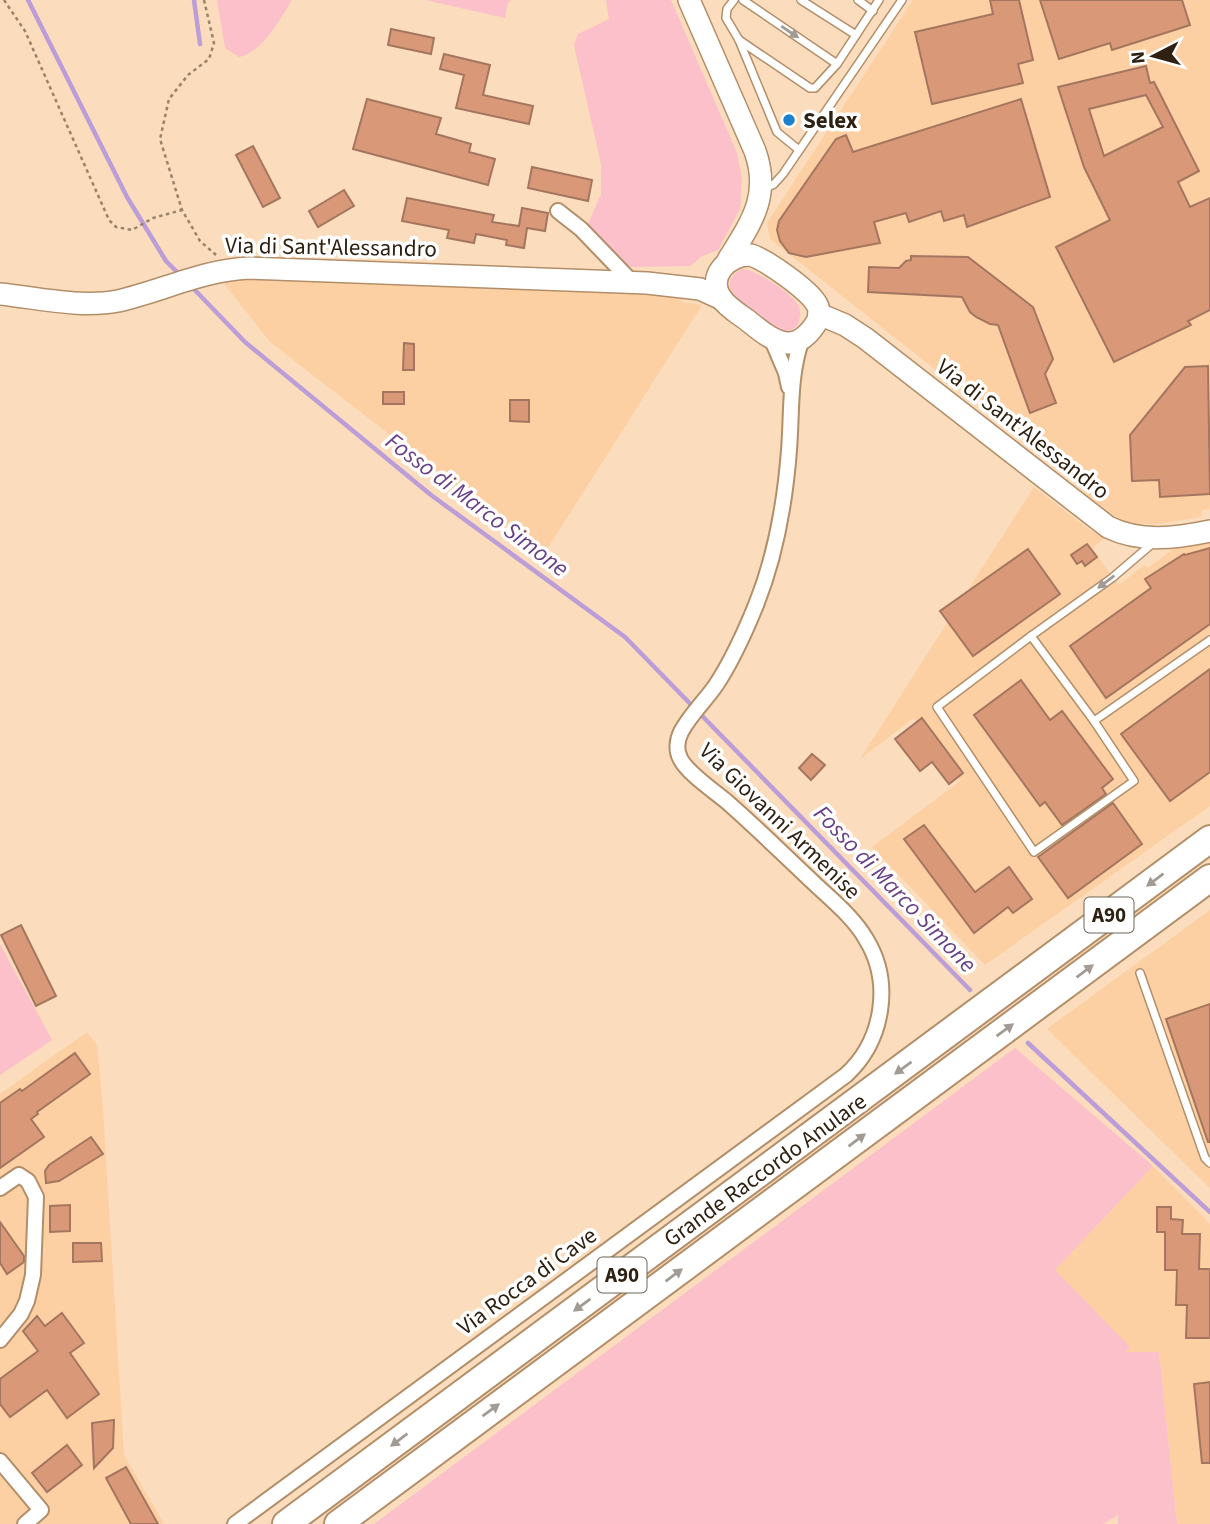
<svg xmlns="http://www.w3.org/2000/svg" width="1210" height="1524" font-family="'Source Sans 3',sans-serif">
  <rect width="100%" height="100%" fill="#fbdcbc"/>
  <g fill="#fcd0a2">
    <path d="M913,0H1210V509L1202,510L1201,517L1157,524L1128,523L1102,510L1051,461L770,239L767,223Z"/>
    <path d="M262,277L674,292L683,302L702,305L544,554L270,342L222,281Z"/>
    <path d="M1034,487L1091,531L1105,538L1092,548L1118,585L1145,565L1148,568L1174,548L1210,540V806L985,965L872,847L960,781L914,718L860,759Z"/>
    <path d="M1210,910V1188L1047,1029Z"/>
    <path d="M87,1032L97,1046L103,1110L124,1455L164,1524H0V1094Z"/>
    <path d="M1153,1166L1210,1224V1524H1177L1159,1352H1124L1055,1270Z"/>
  </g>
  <g fill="#fbc0ca">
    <path d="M217,0H292C279,20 264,51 239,57L225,48Z"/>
    <path d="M425,0H511L508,3L505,18Z"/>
    <path d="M606,0H671L737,153L742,180L740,209L718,250L702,256L690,266L630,267L588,224L601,194V164L574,45L578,34L609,19Z"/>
    <path d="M742,269C755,269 791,293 798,305C802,312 800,319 797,326C792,330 788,332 782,331C771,329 762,320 754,313C740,302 714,284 742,269Z"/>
    <path d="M0,944L52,1040L0,1075Z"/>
    <path d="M1015,1048L1153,1166L1055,1270L1130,1347L1125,1352H1159L1177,1524H1118V1515L1103,1524H374Z"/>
  </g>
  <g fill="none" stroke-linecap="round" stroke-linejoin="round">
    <g stroke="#bb9ed8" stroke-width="4.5">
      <path d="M28,0L127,197L166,261L179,274"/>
      <path d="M194,0L200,44"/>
      <path d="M190,285L245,342L431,495L625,637L970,990"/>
      <path d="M1028,1043L1210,1212"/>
    </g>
  </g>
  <g fill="#d99979" stroke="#a4765f" stroke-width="2" fill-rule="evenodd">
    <path d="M990,0H1019L1033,60L1018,64L1023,83L932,104L915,32L993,14Z"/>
    <path d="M1040,0H1182L1190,25L1112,50L1110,43L1059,59Z"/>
    <path d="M391,29L434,38L431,54L388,45Z"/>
    <path d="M444,54L490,65L483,95L533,106L529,124L456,108L464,75L440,69Z"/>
    <path d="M1146,66L1150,83L1154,82L1199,171L1178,182L1190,207L1210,198V310L1188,321L1191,325L1114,362L1056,247L1110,220L1084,167L1058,87ZM1146,95L1163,127L1104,156L1089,109Z"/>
    <path d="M367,99L441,118L436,134L471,144L469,152L495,159L488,185L353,149Z"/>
    <path d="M1021,99L1050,197L967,227L964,215L944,221L941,211L909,222L906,213L874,222L880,243L806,257L789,253L780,241L777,230L779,221L836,139L846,135L853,152Z"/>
    <path d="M253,146L280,198L263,207L236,155Z"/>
    <path d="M532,167L592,180L588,201L528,188Z"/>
    <path d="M344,190L354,206L318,227L309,211Z"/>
    <path d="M407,198L494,215L492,222L519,226L522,208L548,213L545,231L527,228L524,248L506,245L507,240L476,234L474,243L447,238L449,230L402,221Z"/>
    <path d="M911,256L968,257L1033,307L1053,359L1045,374L1056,403L1030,413L998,325L990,324L976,317L970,312L962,297L868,292L869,267L899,268L906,261L911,260Z"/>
    <path d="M404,343L414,344V370H403Z"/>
    <path d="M1208,366L1210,494L1160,497L1159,480L1132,481L1130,435L1185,367Z"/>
    <rect x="383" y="392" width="21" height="12"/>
    <path d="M510,400H529V422L510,421Z"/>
    <path d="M1087,544L1097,557L1085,566L1082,561L1077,564L1071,555Z"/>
    <path d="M1210,548V624L1106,698L1070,646L1151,588L1145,579L1184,554L1185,555Z"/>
    <path d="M1028,549L1060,594L973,656L940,611Z"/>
    <path d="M1210,669V772L1170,801L1121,734Z"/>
    <path d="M1021,680L1050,720L1062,711L1113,779L1102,788L1106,794L1062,825L1045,802L1040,806L974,715Z"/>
    <path d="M922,718L963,773L949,784L932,762L920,771L895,739Z"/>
    <path d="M812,754L825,765L811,780L799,768Z"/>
    <path d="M1113,803L1142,844L1068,898L1038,857Z"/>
    <path d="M924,825L975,892L1009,867L1032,899L1013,913L1008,907L974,933L904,839Z"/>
    <path d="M21,925L56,996L36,1006L1,935Z"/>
    <path d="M1210,1004V1142H1208L1166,1019Z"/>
    <path d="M75,1053L90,1074L37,1112L38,1114L31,1119L44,1137L0,1168V1103L20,1089L22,1091Z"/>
    <path d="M91,1137L103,1154L59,1181L46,1183L45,1171L49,1165Z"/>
    <path d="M70,1205V1231L50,1232V1206Z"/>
    <path d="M1157,1207H1171V1219L1183,1220L1182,1234H1200L1199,1269H1210V1338H1186L1187,1305H1176L1177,1270H1165V1232H1157Z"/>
    <path d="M0,1222L24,1256V1262L7,1274L0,1263Z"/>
    <path d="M73,1243H101L102,1261L73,1262Z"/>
    <path d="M62,1313L84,1343L70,1353L99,1394L67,1418L47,1390L10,1417L0,1404V1379L38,1351L23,1331L37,1316L45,1326Z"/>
    <path d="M1210,1382V1463H1202L1194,1384Z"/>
    <path d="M114,1420L113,1448L94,1468L92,1423Z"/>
    <path d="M67,1445L82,1465L47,1492L32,1473Z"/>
    <path d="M126,1467L158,1524H131L106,1478Z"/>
  </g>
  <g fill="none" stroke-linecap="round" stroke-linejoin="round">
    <g stroke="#b28e69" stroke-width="10">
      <g id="lane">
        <path d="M734,0L727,9L726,18L739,40L777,132L799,150"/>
        <path d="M743,0L837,64"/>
        <path d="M801,0L856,35"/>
        <path d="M858,0L873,11"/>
        <path d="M739,40L810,88H815L837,64L879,0"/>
        <path d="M762,190L774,184L783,174L902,0"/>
        <path d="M1031,636L1094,721L1210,640"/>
        <path d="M1094,721L1134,781L1034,852L937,707L1031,636L1112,578L1153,543"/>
        <path d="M1140,973L1205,1158L1210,1163"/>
      </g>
    </g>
    <g stroke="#b28e69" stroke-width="18">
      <g id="street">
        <path d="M558,211L581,229L632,282"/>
        <path d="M772,340L786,373L789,387"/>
        <path d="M0,1188L19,1175L28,1181L36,1197L33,1275L27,1301L21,1314L0,1340"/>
        <path d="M0,1461L41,1510L25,1524"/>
        <path d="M235,1524L846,1075C883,1041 893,983 866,939C854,918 833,901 816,885C786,857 757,828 726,801C714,791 686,772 680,758C676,750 677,740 681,732C690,715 705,701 716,685C732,661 745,632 756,605C776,555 785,503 789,450C792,413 789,374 802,339"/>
      </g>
    </g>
    <g stroke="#b28e69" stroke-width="24">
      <g id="secondary">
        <path d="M689,0L755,151C771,196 751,223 728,260"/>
        <path d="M751,255C768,261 807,289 816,303C820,309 819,313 818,320C795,359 773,341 747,320C739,314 727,307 721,298C706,276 729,254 751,255Z"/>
        <path d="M0,294C38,298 80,308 118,301C162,291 203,270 249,268L647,283L700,289L722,299"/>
        <path d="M819,314L845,325L865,338L1108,527C1140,543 1177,538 1210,531"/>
      </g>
    </g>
    <g stroke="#b28e69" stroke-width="30">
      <g id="highway">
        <path d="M286,1524L1210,839"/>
        <path d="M338,1524L1210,878"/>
      </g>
    </g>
    <g stroke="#9a836b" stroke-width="2.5" stroke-dasharray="3.5 3.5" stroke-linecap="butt">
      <path d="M4,0L25,31L109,220L116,227L132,230L153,218L182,210"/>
      <path d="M204,0L214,43L209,59L188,75L169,99L160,139L182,210L200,241L216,255"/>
    </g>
    <use href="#lane" stroke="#fff" stroke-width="7"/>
    <use href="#street" stroke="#fff" stroke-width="14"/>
    <use href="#secondary" stroke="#fff" stroke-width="21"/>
    <use href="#highway" stroke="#fff" stroke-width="26"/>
  </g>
  <defs><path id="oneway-solid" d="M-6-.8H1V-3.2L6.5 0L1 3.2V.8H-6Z" transform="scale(1.75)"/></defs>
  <g fill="#a19b94">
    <use href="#oneway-solid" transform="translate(790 32) rotate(34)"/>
    <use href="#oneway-solid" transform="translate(1106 582) rotate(143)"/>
    <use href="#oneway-solid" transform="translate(1155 880) rotate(143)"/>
    <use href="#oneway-solid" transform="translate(1085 971) rotate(-37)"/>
    <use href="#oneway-solid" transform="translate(1005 1030) rotate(-36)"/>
    <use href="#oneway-solid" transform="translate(903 1068) rotate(144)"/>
    <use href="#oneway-solid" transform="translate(857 1140) rotate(-37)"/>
    <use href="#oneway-solid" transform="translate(674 1275) rotate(-37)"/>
    <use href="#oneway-solid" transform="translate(582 1305) rotate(144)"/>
    <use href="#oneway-solid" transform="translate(491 1410) rotate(-36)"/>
    <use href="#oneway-solid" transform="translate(399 1440) rotate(143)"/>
  </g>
  <circle fill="#1c80cb" stroke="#fff" stroke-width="2.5" cx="789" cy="120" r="7"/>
  <g text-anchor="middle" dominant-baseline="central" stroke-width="7" stroke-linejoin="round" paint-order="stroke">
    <g fill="#fff" stroke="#6d6459" stroke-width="2">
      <rect x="1084.5" y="897.5" width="49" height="35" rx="5"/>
      <rect x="597.5" y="1257.5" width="49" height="35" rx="5"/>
    </g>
    <g font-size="21" font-weight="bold" fill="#2f2112">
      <text x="1109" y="915">A90</text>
      <text x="622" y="1275">A90</text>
    </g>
    <g font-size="23" font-weight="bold" fill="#2f2112" stroke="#fff" text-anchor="start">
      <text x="803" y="120">Selex</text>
    </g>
    <g font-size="23" fill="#2f2112" stroke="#fff">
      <text transform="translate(331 247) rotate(1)">Via di Sant'Alessandro</text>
      <text transform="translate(1023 429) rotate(38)">Via di Sant'Alessandro</text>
      <text transform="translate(780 821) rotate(44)">Via Giovanni Armenise</text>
      <text transform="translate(765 1170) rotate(-36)">Grande Raccordo Anulare</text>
      <text transform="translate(527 1281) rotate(-36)">Via Rocca di Cave</text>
    </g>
    <g font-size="24" font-style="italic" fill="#674087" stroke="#fff">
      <text transform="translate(477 505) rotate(37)">Fosso di Marco Simone</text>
      <text transform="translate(895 889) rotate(46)">Fosso di Marco Simone</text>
    </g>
  </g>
  <g transform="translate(1154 56) rotate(264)" stroke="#ffffff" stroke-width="5" paint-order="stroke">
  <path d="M0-5L12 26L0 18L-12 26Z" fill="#2f2112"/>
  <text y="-10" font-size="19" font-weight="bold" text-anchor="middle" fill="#2f2112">N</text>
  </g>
</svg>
